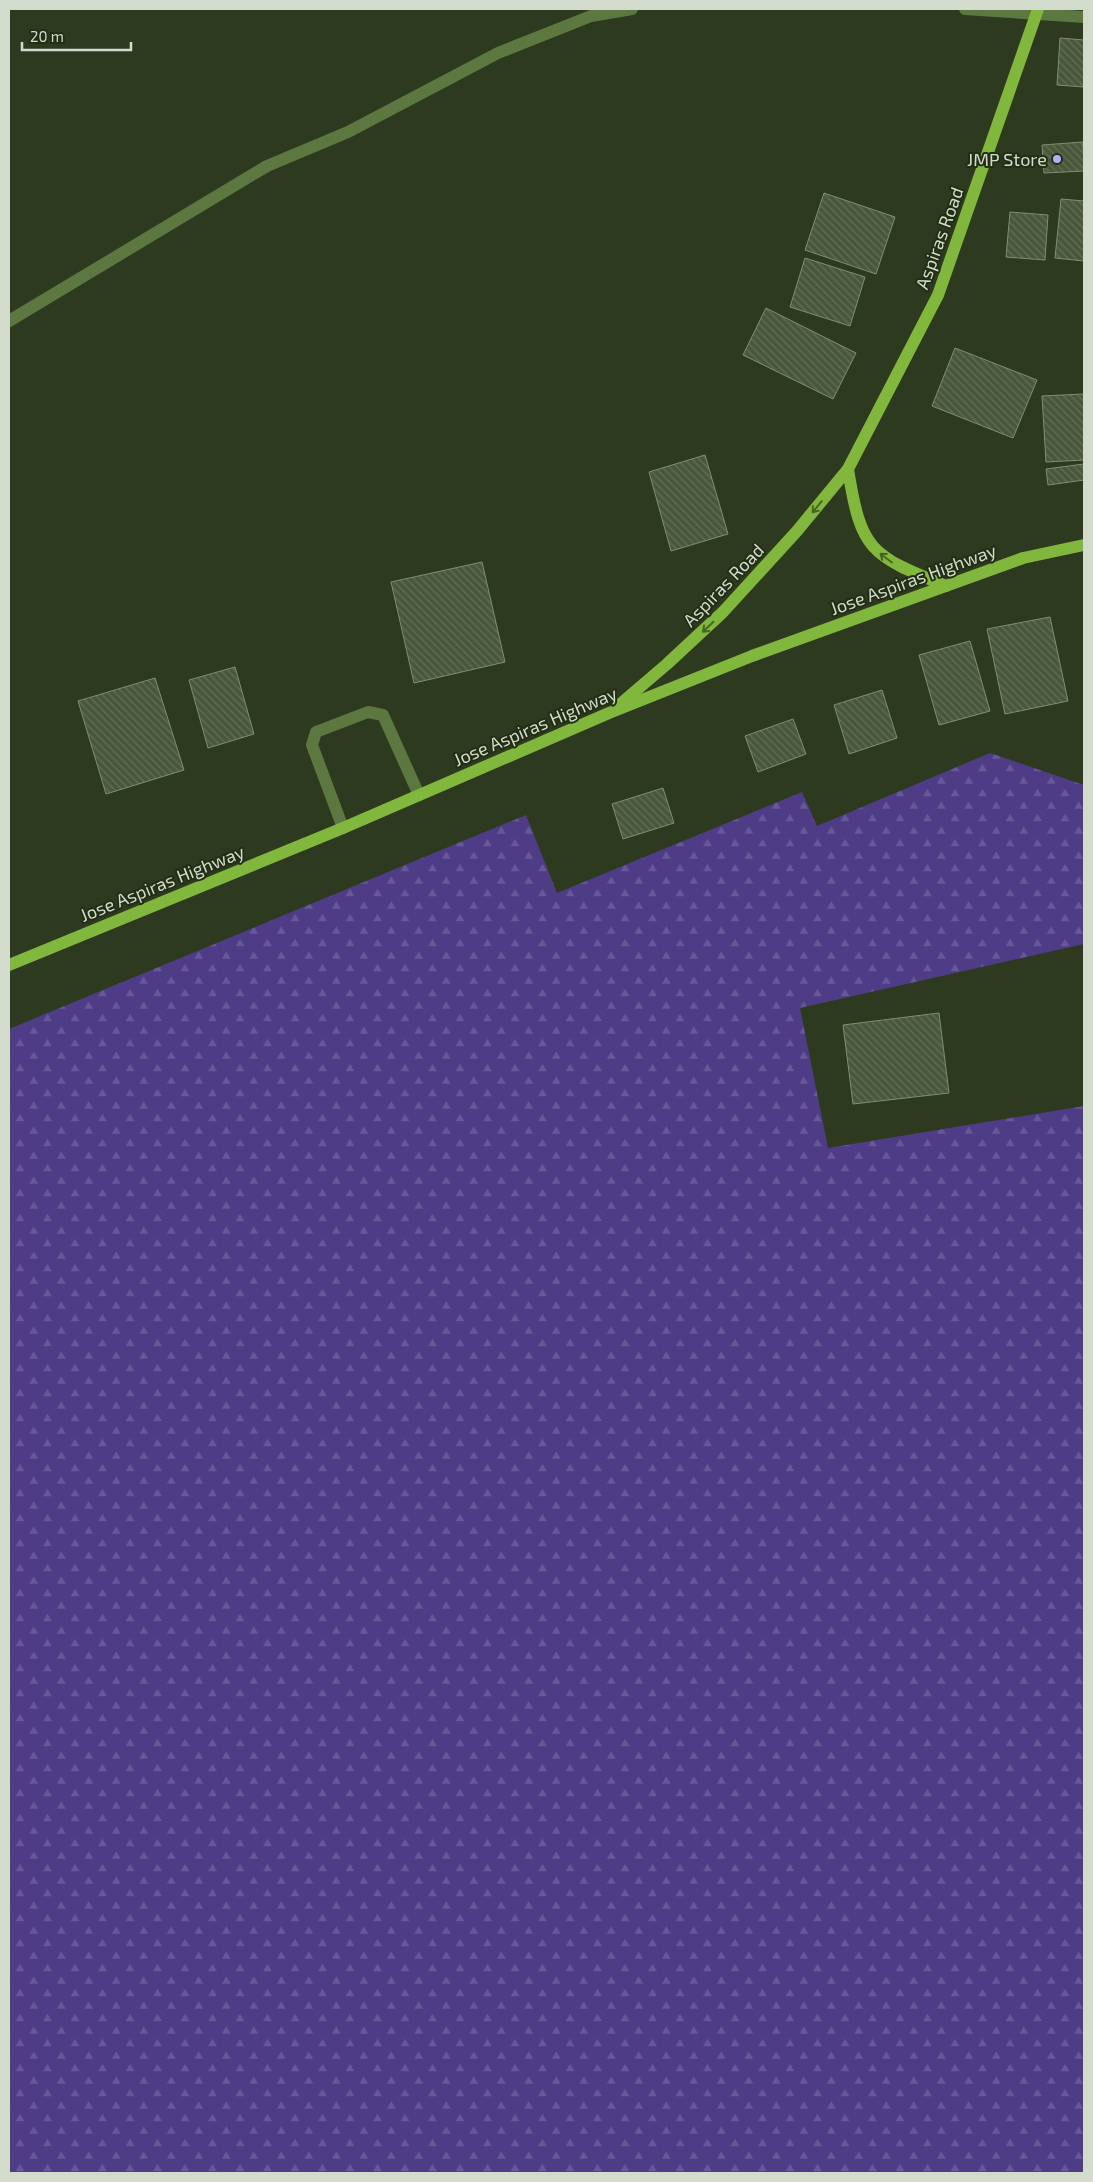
<svg xmlns="http://www.w3.org/2000/svg" width="1093" height="2182" font-family="'Exo 2',sans-serif">
  <defs>
    <pattern id="forest-firs" width="22" height="20" patternUnits="userSpaceOnUse" patternTransform="scale(1.25)"><rect width="22" height="20" fill="#4e3c87"/><path d="M5 1l3.5 6h-7zM16 11l3.5 6h-7z" fill="#675897"/></pattern>
    <pattern id="building-back-hatch" width="6" height="6" patternUnits="userSpaceOnUse" patternTransform="scale(1.25)"><rect width="6" height="6" fill="#49573b"/><path d="M-1 5l2 2M0 0l6 6M5-1l2 2" fill="none" stroke="#626f56"/></pattern>
  </defs>
  <rect width="100%" height="100%" fill="#2d3a1f"/>
  <path fill="url(#forest-firs)" d="M990,753L1084,785V944L800,1008L828,1148L1084,1106V2173H9V1029L526,815L557,893L802,792L817,826Z"/>
  <g fill="url(#building-back-hatch)" stroke="#7f8f70">
    <path d="M1060,38L1084,40V87L1057,85Z"/>
    <path d="M1083,142L1084,171L1044,173L1042,145Z"/>
    <path d="M824,193L895,217L876,274L805,250Z"/>
    <path d="M1061,199L1084,201V261L1055,258Z"/>
    <path d="M1010,212L1048,215L1045,260L1006,257Z"/>
    <path d="M805,258L865,277L850,326L790,307Z"/>
    <path d="M766,308L856,353L833,399L743,355Z"/>
    <path d="M955,348L1037,380L1013,438L932,406Z"/>
    <path d="M1084,394V460L1046,462L1042,396Z"/>
    <path d="M705,455L728,534L671,551L649,472Z"/>
    <path d="M1084,464V480L1048,485L1046,469Z"/>
    <path d="M482,562L505,662L414,683L391,582Z"/>
    <path d="M1050,617L1068,701L1005,714L987,629Z"/>
    <path d="M970,641L990,711L939,725L919,655Z"/>
    <path d="M235,667L254,734L208,748L189,680Z"/>
    <path d="M155,678L184,770L106,794L78,701Z"/>
    <path d="M882,690L897,738L849,754L834,705Z"/>
    <path d="M793,719L806,754L758,772L745,736Z"/>
    <path d="M663,788L674,823L623,839L612,804Z"/>
    <path d="M939,1013L949,1093L853,1104L843,1025Z"/>
  </g>
  <g fill="none" stroke-linecap="round" stroke-linejoin="round">
    <g stroke="#5d7741" stroke-width="12">
      <path d="M965,9L1084,17"/>
      <path d="M9,321L267,166L348,132L498,53L591,16L632,9"/>
      <path d="M343,828L312,745L316,732L368,712L383,715L419,795"/>
    </g>
    <g stroke="#82b73e" stroke-width="12">
      <path d="M848,469C861,551 870,555 946,586"/>
      <path d="M618,706L667,664L723,612L797,531L848,469L938,295L1038,9"/>
      <path d="M9,965L343,828L609,713L752,656L1023,558L1084,545"/>
    </g>
  </g>
  <defs><path id="oneway-shaft" d="M-6 0H5M1.5-3L5.5 0L1.5 3" fill="none" stroke-width="1.6" stroke-linecap="round" stroke-linejoin="round" transform="scale(1.25)"/></defs>
  <g stroke="#496525">
    <use href="#oneway-shaft" transform="translate(817 507) rotate(129)"/>
    <use href="#oneway-shaft" transform="translate(886 558) rotate(-143)"/>
    <use href="#oneway-shaft" transform="translate(708 627) rotate(136)"/>
  </g>
  <circle fill="#b8abf7" stroke="#232f15" stroke-width="2" cx="1057" cy="159" r="5"/>
  <g text-anchor="middle" dominant-baseline="central" stroke-width="4" stroke-linejoin="round" paint-order="stroke">
    <g font-size="18" fill="#d3dccc" stroke="#232f15" text-anchor="end">
      <text x="1047" y="159">JMP Store</text>
    </g>
    <g font-size="18" fill="#d3dccc" stroke="#232f15">
      <text transform="translate(939 238) rotate(-70)">Aspiras Road</text>
      <text transform="translate(913 579) rotate(-20)">Jose Aspiras Highway</text>
      <text transform="translate(723 585) rotate(-46)">Aspiras Road</text>
      <text transform="translate(535 726) rotate(-23)">Jose Aspiras Highway</text>
      <text transform="translate(162 883) rotate(-22)">Jose Aspiras Highway</text>
    </g>
  </g>
  <rect width="1093" height="2182" fill="none" stroke="#d3dccc" stroke-width="20"/>
  <path d="M22 42v8h109v-8" fill="none" stroke="#d3dccc" stroke-width="2.5"/>
  <text x="30" y="42" font-size="15" fill="#d3dccc" stroke="#232f15" stroke-width="4" paint-order="stroke">20 m</text>
</svg>
